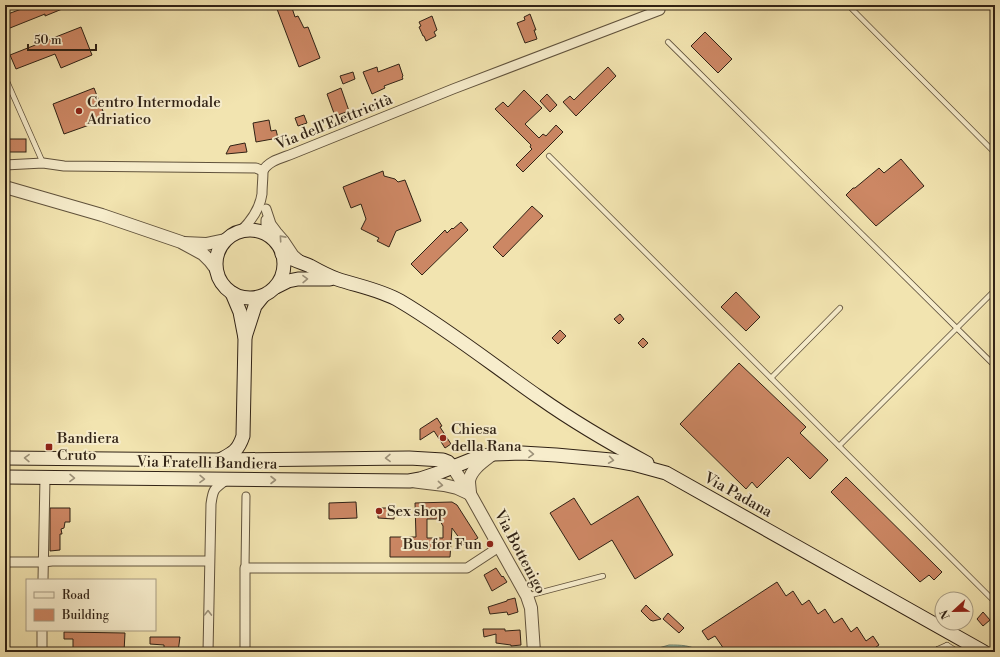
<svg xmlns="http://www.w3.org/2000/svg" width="1000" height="657" font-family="'Libre Bodoni',serif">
  <rect width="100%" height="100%" fill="#f2e4b0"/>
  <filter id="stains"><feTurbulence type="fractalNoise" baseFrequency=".005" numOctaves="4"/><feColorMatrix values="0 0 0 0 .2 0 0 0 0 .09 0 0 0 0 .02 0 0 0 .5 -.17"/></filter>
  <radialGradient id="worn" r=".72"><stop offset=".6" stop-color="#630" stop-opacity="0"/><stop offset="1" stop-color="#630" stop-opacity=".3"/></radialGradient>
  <path fill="#9cbfa6" stroke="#71806c" d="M669,645C681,645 691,645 701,652H645Z"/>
  <g fill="#cc8764" stroke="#302215" fill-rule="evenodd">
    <path d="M26,5H72L45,16V14L5,30V15L27,7Z"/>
    <path d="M288,5H291L295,17L298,16L304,28L308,27L320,58L299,67L277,9Z"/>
    <path d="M530,14L536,30H534L537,39L525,43L517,23L525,20L524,17Z"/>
    <path d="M432,16L437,30L434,32L436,36L426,41L424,36H423L419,27L421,26L419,22Z"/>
    <path d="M81,27L92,55L61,68L55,54L16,69L10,55Z"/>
    <path d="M705,32L732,59L718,73L691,46Z"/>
    <path d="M399,64L403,76L402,77L403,79L384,86L385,88L372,94L363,72L377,67L378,72Z"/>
    <path d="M608,67L616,76L576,116L563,102L570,96L574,100Z"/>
    <path d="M353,72L355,79L343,84L340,76Z"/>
    <path d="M94,88L106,119L64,134L53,104Z"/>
    <path d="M341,88L349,111L335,116L327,94Z"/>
    <path d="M524,90L542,108L525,124L539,138L543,134L546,136L556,125L563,132L523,172L516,165L532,149L530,147L531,145L495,109L503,102L508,107Z"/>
    <path d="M547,94L557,105L550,112L540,101Z"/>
    <path d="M304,115L307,123L298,126L295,118Z"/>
    <path d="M269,120L271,131L276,130L278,138L256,142L253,123Z"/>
    <rect x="5" y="139" width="21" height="13"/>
    <path d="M245,143L247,152L226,154L230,146Z"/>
    <path d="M901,159L924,186L876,226L846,195L853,188H855L879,168L884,173Z"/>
    <path d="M383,171L384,176L395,179L398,182L405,180L421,221L396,231L389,247L377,241L379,238L361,229L366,219L361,204L351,208L343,187Z"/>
    <path d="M532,206L543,216L503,257L493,247Z"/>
    <path d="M461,222L468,230L422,275L411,264L445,230L447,233L452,228L453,229Z"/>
    <path d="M736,292L760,317L746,331L721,307Z"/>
    <path d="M620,314L624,319L619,324L614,319Z"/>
    <path d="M560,330L566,336L558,344L552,338Z"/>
    <path d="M643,338L648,343L643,348L638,343Z"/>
    <path d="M739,363L806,427L800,433L828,460L810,479L788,457L757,488L752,482L746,489L680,424Z"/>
    <path d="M437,418L442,426L440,427L451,444L445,448L434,431L420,440V429Z"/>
    <path d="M846,477L942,572L934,580L929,575L920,582L831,492Z"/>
    <path d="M638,496L673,555L635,579L612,540L579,560L550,513L574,498L591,525Z"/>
    <path d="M356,502L357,518L329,519V503Z"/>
    <path d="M452,502L457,505L478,538L465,546L452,528L450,557H390V537H416L415,503ZM427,519H439L443,526V538H427Z"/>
    <path d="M50,508H70V522H65L64,528L61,529L62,534H60V550L50,551Z"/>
    <path d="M378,508H394V519L378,518Z"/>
    <path d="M496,568L502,577L503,576L507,582L492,591L484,575Z"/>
    <path d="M777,582L786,596L793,591L802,605L809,600L818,614L825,609L834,623L842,618L851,632L857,627L866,641L873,636L879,645L869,652H726L715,636L708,640L702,631Z"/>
    <path d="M515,598L518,612L508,615L507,612L490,614L488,607L507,601V600Z"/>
    <path d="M646,605L655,614L661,619L653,621L650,620L641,611Z"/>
    <path d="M983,612L990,620L983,626L977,619Z"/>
    <path d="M668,613L684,628L679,633L663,619Z"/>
    <path d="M483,629H505V631L520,630L521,645L511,646V645L496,643V634L484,637Z"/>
    <path d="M64,632L125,633L124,652H73V639H64Z"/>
    <path d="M150,637H180L178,652H164V645L150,644Z"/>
  </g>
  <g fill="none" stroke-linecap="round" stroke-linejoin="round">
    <g stroke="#60523c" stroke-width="6">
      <g id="service">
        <path d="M848,5L995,153"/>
        <path d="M668,42L995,366"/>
        <path d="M5,77L43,163"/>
        <path d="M549,156L995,602"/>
        <path d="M771,378L840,308"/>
        <path d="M839,446L995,290"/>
        <path d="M527,596L603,576"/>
        <path d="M947,645L958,652"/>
        <path d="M938,649L948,652"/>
        <path d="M935,652L938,649L947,645"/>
      </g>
    </g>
    <g stroke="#60523c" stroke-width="9">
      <path id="pedestrian" d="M245,568L246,496"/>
    </g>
    <g stroke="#60523c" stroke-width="11">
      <g id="minor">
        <path d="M5,165L43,163L64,166L256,168L263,171"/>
        <path d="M266,209L271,224L277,232L284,240L294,255L300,260"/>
        <path d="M266,220V225L271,237"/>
        <path d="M241,231C251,221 260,208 262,194C262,187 263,179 263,171C268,161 282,158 292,154L453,89L660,10"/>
        <path d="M5,562H43L52,561H209"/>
        <path d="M43,580L45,478"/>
        <path d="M42,652V630"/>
        <path d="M208,652L211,504C213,489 214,489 226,480"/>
        <path d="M245,652V568H467L499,547"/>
      </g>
    </g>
    <g stroke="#60523c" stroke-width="14">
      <g id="tertiary">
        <path d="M5,187L102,215L181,242L203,254L210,261L216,269"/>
        <path d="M184,243L206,244L225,240"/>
        <path d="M452,466L470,494L527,596L531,608L534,652"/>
        <path d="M411,481L444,485L457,488L470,494"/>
        <path d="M470,494C470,490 469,485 469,481C471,469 484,461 493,454"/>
      </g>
    </g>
    <g stroke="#302215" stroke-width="15">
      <g id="secondary">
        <circle cx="250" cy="264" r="34"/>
        <path d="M282,254C291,259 300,262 310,266C319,271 328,276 337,279C358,286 381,290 400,301C449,330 494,366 540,398C574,422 610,443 647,463"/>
        <path d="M276,287L288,281L298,279H330"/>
        <path d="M245,337L255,306L263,296"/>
        <path d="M5,458L220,460L409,458L443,460L448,462L452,466"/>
        <path d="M220,460C233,453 238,451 243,436L245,338L240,312L232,293"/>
        <path d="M5,477L409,481L420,479L438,473L473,459L493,454L522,453L556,455L611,460L633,464L666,473L984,652"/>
      </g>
    </g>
    <use href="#service" stroke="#f7edcc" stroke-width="4.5"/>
    <use href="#pedestrian" stroke="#f7edcc" stroke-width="7"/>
    <use href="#minor" stroke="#f7edcc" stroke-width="9"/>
    <use href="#tertiary" stroke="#f7edcc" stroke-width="12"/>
    <use href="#secondary" stroke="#f7edcc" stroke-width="13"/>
  </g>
  <defs><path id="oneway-chevron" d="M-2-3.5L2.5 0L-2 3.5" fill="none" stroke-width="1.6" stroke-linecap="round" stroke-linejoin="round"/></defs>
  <g stroke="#9d927a">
    <use href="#oneway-chevron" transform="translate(282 238) rotate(-132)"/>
    <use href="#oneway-chevron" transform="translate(305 279) rotate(-1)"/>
    <use href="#oneway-chevron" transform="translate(531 454) rotate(2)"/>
    <use href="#oneway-chevron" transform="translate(27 458) rotate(-179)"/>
    <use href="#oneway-chevron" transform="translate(388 458) rotate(179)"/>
    <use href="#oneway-chevron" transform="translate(611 460) rotate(8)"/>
    <use href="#oneway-chevron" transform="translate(72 478) rotate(1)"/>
    <use href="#oneway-chevron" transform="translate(202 479) rotate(1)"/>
    <use href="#oneway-chevron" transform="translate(273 480)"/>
    <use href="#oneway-chevron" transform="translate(440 485) rotate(6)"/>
    <use href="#oneway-chevron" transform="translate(208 613) rotate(-89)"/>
  </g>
  <g fill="#8f2418" stroke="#f7edcc" stroke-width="1.5">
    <circle cx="79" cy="111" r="4"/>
    <circle cx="443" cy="438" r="4"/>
    <rect x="45" y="443" width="8" height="8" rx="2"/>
    <circle cx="379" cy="511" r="4"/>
    <circle cx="490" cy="544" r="4"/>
  </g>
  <g text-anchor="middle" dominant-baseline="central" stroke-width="4" stroke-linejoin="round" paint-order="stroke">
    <g font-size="15" fill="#302215" stroke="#f7edcc" text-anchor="start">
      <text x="87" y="102">Centro Intermodale<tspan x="87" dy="17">Adriatico</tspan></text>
      <text x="451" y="429">Chiesa<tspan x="451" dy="17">della Rana</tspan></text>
      <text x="57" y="438">Bandiera<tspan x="57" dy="17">Cruto</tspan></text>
      <text x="387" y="511">Sex shop</text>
      <text x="482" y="544" text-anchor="end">Bus for Fun</text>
    </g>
    <g font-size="15" fill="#302215" stroke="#f7edcc">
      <text transform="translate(334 122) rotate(-22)">Via dell'Elettricità</text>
      <text transform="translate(207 463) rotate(1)">Via Fratelli Bandiera</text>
      <text transform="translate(738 495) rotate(29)">Via Padana</text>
      <text transform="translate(520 552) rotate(62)">Via Bottenigo</text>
    </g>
  </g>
  <rect width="1000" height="657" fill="none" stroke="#f2e4b0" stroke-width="20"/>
  <rect x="6" y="6" width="988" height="645" fill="none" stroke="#302215" stroke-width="2"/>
  <rect x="10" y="10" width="980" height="637" fill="none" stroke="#302215"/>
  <rect x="26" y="579" width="130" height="52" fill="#f7edcc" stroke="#a79c83"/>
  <rect x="34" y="592" width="20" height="6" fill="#f7edcc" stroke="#a79c83"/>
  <text x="62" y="599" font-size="12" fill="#302215">Road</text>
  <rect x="34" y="609" width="20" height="12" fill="#cc8764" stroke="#a79c83"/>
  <text x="62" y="619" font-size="12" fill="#302215">Building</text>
  <g transform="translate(954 611) rotate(248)"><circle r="19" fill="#f7edcc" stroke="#a79c83"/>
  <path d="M0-3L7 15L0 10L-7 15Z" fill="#8f2418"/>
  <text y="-6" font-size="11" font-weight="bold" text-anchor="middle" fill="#302215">N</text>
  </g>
  <path d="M28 44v6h68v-6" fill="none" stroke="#302215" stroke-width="2"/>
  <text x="34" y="44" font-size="12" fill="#302215" stroke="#f7edcc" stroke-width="3" paint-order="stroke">50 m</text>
  <rect width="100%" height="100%" filter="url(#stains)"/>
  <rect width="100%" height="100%" fill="url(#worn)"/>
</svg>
